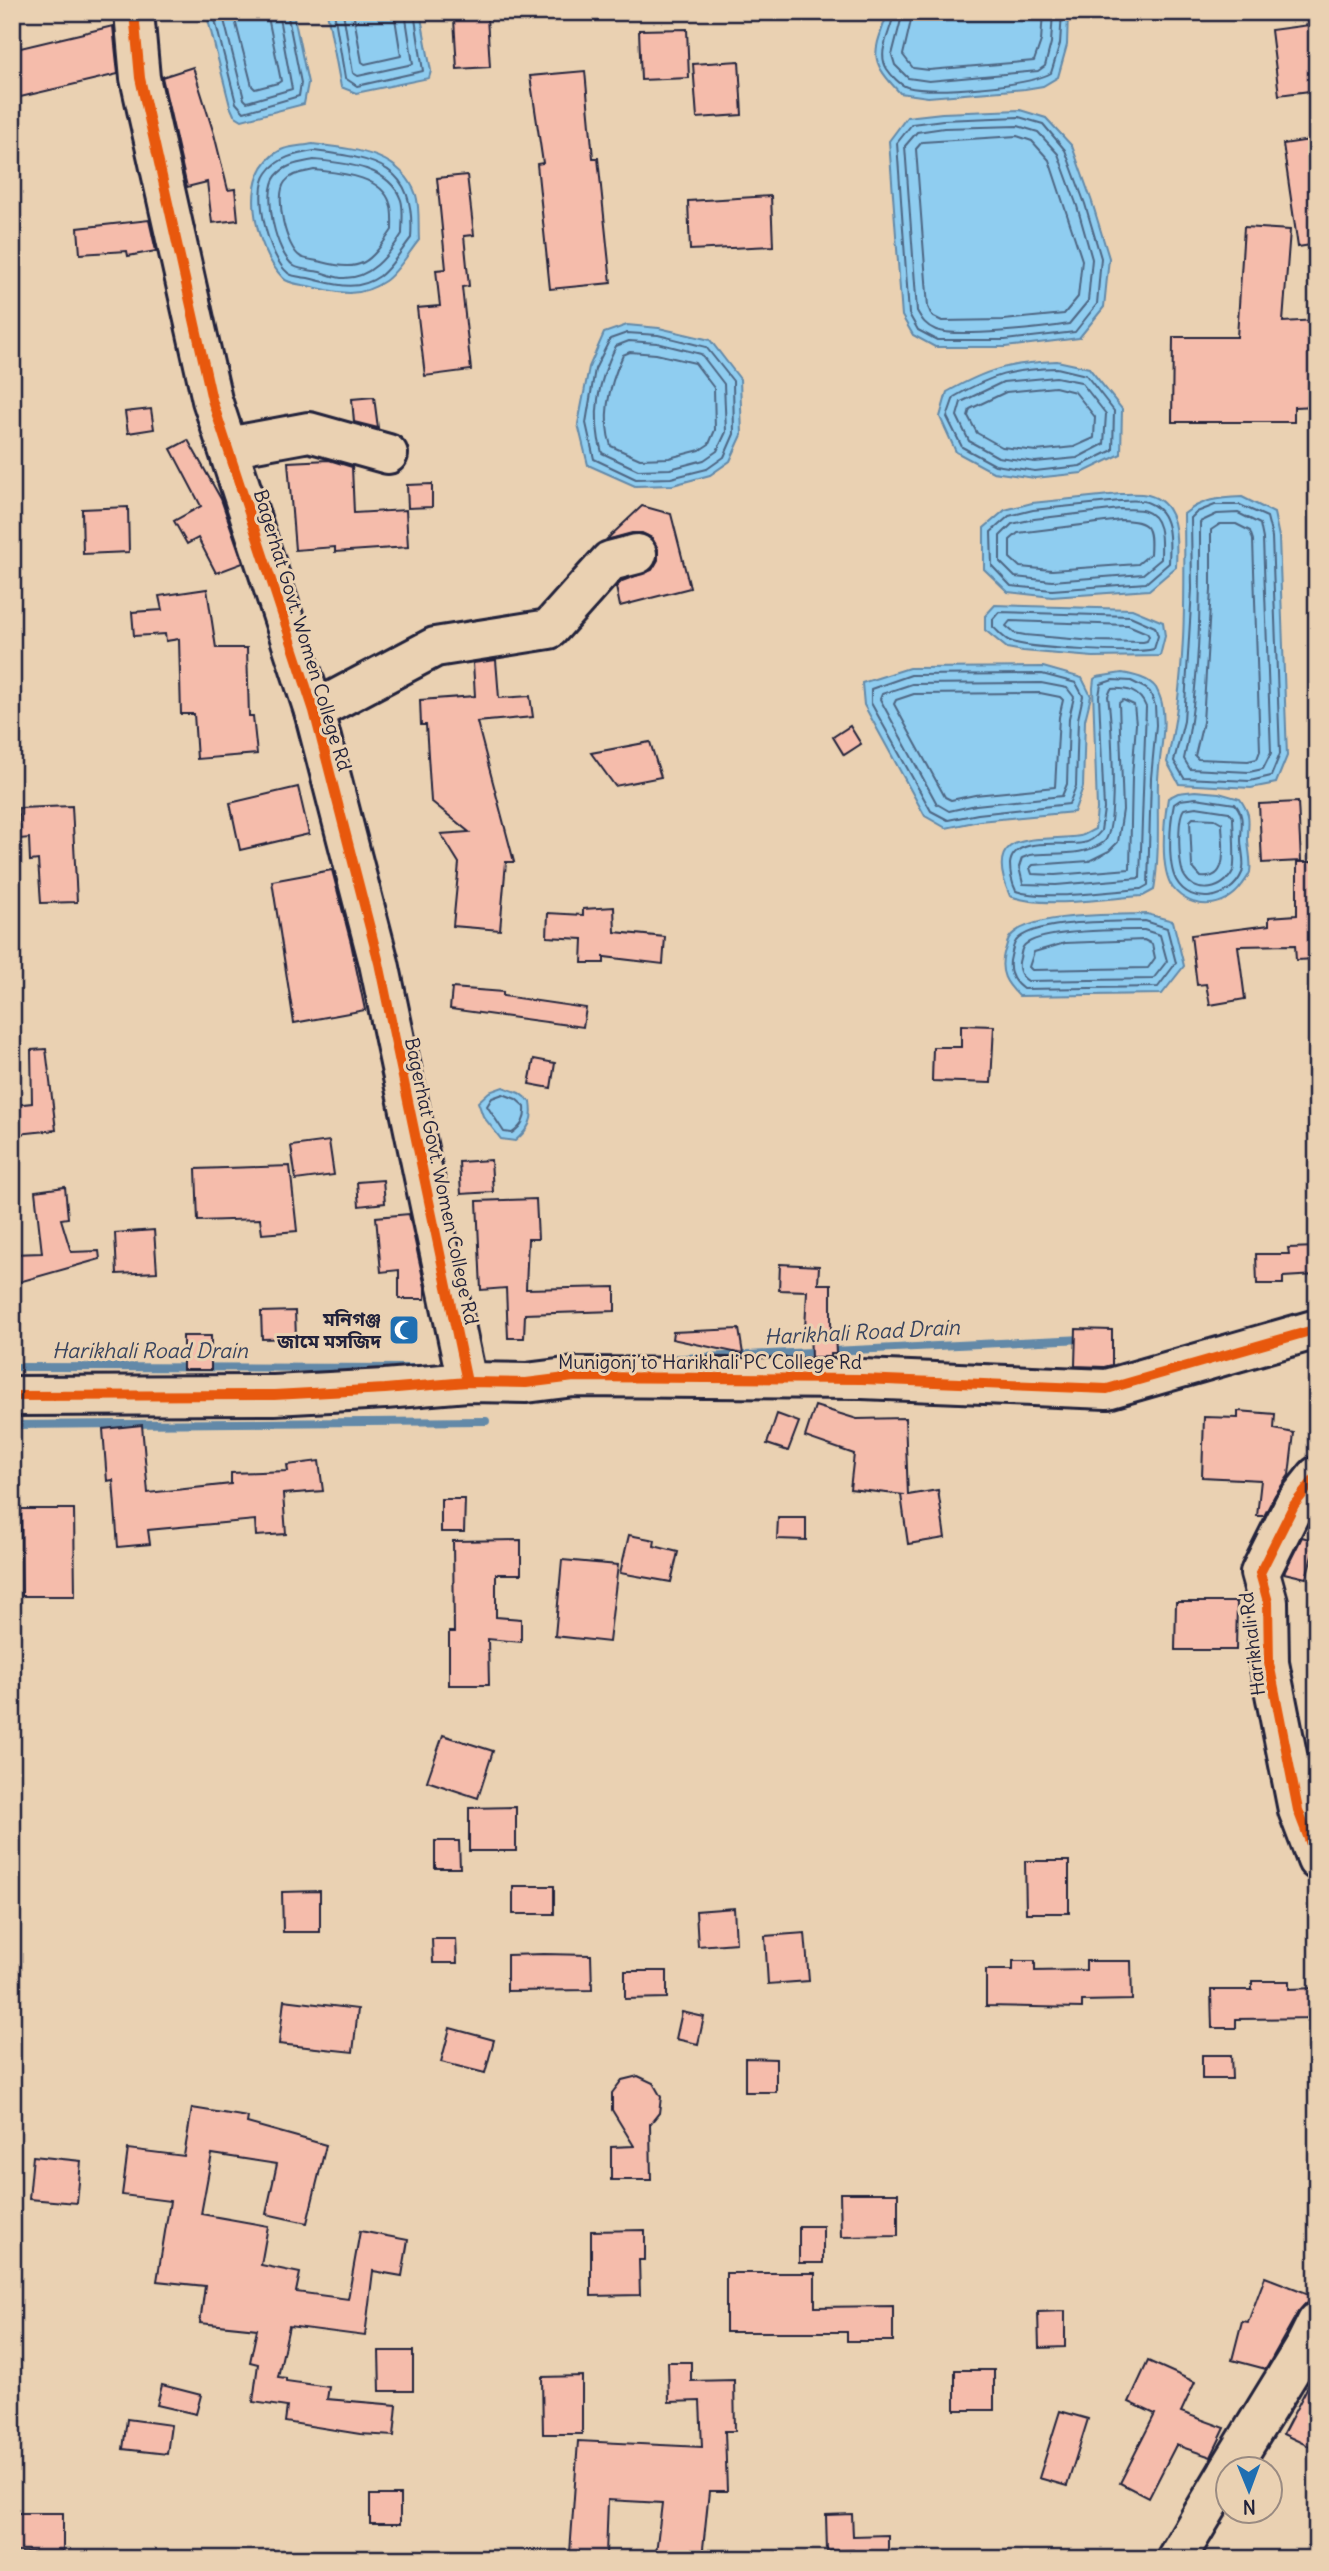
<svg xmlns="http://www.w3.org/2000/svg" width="1329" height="2571" font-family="Delius,'Noto Sans Bengali',sans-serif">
  <rect width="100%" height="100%" fill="#ead1b2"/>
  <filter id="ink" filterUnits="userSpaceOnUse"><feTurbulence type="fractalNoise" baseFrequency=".0143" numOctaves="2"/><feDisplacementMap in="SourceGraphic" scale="14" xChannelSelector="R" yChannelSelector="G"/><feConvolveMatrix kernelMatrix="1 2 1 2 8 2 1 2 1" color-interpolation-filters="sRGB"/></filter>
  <g filter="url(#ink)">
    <g fill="#8fcdf0" stroke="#6389a8" stroke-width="2">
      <path d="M206,12H293L308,83L304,104L242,120L234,115L230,106Z"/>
      <path d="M327,12H420L431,71L429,78L356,93L341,87Z"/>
      <path d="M888,12H1068L1067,45L1058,77L1043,86L1025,89L928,97L900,93C868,59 873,55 888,12Z"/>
      <path d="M1020,110L1046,118L1072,146L1092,202L1109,258L1104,307L1079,338L1005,347H935L913,335L902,316L889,141L907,117L942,113Z"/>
      <path d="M313,144C352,149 401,152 416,195C420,208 418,226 419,240C409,252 398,272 385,281C357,300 337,292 308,286C300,284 288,284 283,278C255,249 236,172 281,150C290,146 303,146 313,144Z"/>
      <path d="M627,325L659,328L710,340L740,379L742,435L730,461L710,475L673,485L635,486L588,465L578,424L589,367L604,333Z"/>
      <path d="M1057,361L1089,368L1122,409L1121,454L1082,473L1035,478L993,472L956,452L940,417L947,392C988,369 1009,363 1057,361Z"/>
      <path d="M1120,494C1129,494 1140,493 1148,495C1180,503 1177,541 1176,567L1149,590L1052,597L1008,592L984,569V528L1005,510L1032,503Z"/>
      <path d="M1242,497L1274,513L1279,537L1287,756L1276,783L1251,788L1179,784L1167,762C1186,681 1185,596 1184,514C1202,499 1219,498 1242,497Z"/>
      <path d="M995,605L1132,609L1163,622L1165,636L1160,656L1093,657L1023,651L1007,648L985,630V616Z"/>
      <path d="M1043,667L1082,678L1091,696L1085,720L1083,787L1074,812L979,821L946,828L925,816L864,705L862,683L909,668Z"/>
      <path d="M1122,673C1133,675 1149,678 1156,688C1158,692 1161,699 1162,704C1167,728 1159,755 1158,780C1157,817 1160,854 1154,890L1143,896C1107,898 1043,909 1010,896C979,826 1041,843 1080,836C1085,835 1090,831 1095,829L1097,809L1093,688L1094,679L1097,677Z"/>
      <path d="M1195,791L1219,793L1240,799C1252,817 1248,818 1248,839C1248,849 1252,862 1250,872C1249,876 1245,881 1242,885C1226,909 1191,911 1173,888C1159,869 1164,820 1168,798L1178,793Z"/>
      <path d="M1147,914L1173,921L1184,966L1162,994L1019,996C1006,983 999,973 1004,953C1006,949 1007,942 1009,938C1027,912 1116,915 1147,914Z"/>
      <path d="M503,1087L519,1093L531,1102C534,1120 529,1129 515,1141L501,1139L483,1116L478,1102L489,1092Z"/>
    </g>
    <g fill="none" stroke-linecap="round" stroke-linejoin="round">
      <g stroke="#4e6683" stroke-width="2">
        <path d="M213,12L236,103L244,112L299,96L301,83L287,12"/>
        <path d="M222,12L244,99L247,102L292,89L278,12"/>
        <path d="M233,12L252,86L255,89L278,83L281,81L267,12"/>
        <path d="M334,12L345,78L357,86L423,71L414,12"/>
        <path d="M343,12L353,73L358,76L413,64L405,12"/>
        <path d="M353,12L362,62L365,64L401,56L394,12"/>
        <path d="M894,12C892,31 876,51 887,69C891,75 900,85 907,87C934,94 1028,86 1051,73L1060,44L1062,12"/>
        <path d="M903,12L892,55L895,65L908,78L929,81L1038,71L1045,66L1051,43L1053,12"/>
        <path d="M913,12L903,55L913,68L929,70L1034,61L1041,41L1043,12"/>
        <path d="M1019,117L1043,124L1065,150L1085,204L1101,258L1097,304L1075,332L1005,340H937L918,330L909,314L897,143L912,124L943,120Z"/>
        <path d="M1018,126L1038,132L1058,154L1077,206L1092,259L1088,301L1069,324C1046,328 955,338 936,330C926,326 922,320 917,311L905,146L917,132L944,128Z"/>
        <path d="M1017,136L1032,141L1049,160L1082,260L1078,297L1064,314L1004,320L942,321L932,316L928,307L916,149L922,142Z"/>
        <path d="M314,151C376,159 416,164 411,238C402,249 392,267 380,276C356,293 334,284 308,278C302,277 292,277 288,273C269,258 252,193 267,173C278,157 296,154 314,151Z"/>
        <path d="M314,160C344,163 389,166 401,200C404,210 402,224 402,234C388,256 370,280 341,278C334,277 327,274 320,272C312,270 300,270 294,266C276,254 262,193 276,176C286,164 299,163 314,160Z"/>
        <path d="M314,170C339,173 381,175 390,203C393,211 392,222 392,230C369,264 362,272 322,262C316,260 306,260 301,257C286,249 274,196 285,182C292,173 303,173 314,170Z"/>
        <path d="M627,333L658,335L706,347L733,381L734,434L724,457L707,469L671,478L636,479L594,459L586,423L595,369L610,339Z"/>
        <path d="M629,341L657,343L701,354L724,384L726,432L717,451L704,460L670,469L638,470L602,453C591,415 598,381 616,346Z"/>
        <path d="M630,352L656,354L695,363L714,388L715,430L709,444L700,450L669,458L640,459L611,446C601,416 610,383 623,355Z"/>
        <path d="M1057,368L1086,375L1114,411L1113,450L1080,466L1035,471L995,465L962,447L947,417L954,397C991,375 1013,369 1057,368Z"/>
        <path d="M1056,377L1081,382L1106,414L1104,444L1077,458L1035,462L998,457L969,441L957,416L961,402L1003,382Z"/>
        <path d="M1055,387L1075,392L1095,417L1094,438L1074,447L1036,451L1002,447L977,433L968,416L970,409L1006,392Z"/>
        <path d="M1120,501C1129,501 1141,499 1149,503C1172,512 1170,541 1169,563L1146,583L1052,590L1011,586L992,566L991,532L1009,516L1033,510Z"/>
        <path d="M1215,505H1240L1267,517L1272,537L1280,754L1271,776L1250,781L1184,778L1174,761L1184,721L1192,589L1191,518L1197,512Z"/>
        <path d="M1120,509C1128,510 1138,508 1145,511C1164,517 1161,543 1161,559L1143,574L1052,581L1015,577L1000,562V536L1012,524L1034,519Z"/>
        <path d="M1238,513L1260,524L1263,539L1271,753L1263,769L1249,772L1190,769L1184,759C1201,682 1200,601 1200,522L1217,514Z"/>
        <path d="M1121,520C1149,521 1152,526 1150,554L1138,564L1052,570L1020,567L1010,558V540L1018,533Z"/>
        <path d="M1220,524H1236L1250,531L1253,540L1260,751L1257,759L1248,761L1198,759L1195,756L1203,722L1211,590V530Z"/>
        <path d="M999,612L1130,616L1155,627L1158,636L1154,649C1136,654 1027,649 1010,641C1004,639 998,631 993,627V619Z"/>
        <path d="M1010,621L1128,625L1147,633L1149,636L1147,641L1143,642L1094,641L1025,635L1014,633L1006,626Z"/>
        <path d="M1042,674L1076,683L1083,696L1078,719L1076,786L1069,804L978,814L948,820L931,811L871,703V689L911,675Z"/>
        <path d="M1113,680L1131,681L1145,688L1150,692L1155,705L1156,725L1151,778L1148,885L1141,889C1110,891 1043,901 1016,891C1012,883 1010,873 1010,864C1013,835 1063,847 1083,843C1090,842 1097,836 1101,831L1104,809L1099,696L1101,684Z"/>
        <path d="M1041,683L1067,688L1074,697L1069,718L1067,784L1062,796L976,805L949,811L937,804L880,699L882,694L912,684Z"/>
        <path d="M1111,689C1127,688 1140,691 1146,707L1140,878L1056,885L1023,884L1019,867L1022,858L1030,855C1054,852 1084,857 1104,842C1119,830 1111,718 1108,696Z"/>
        <path d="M1040,693L1060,697L1063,700L1059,717L1055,787L975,795L951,800L945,797L894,704L896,700L914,694Z"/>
        <path d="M1123,700L1134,705L1136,724L1132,777L1130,869L1055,875L1032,874L1030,868L1033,865L1089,861L1109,851L1118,842L1123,810L1119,703Z"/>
        <path d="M1196,798L1235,804C1245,816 1241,826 1241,840C1241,850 1246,864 1242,873C1231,900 1191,907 1176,880C1167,863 1170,823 1174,804L1180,800Z"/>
        <path d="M1196,807L1229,812L1233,817C1233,827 1236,865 1233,871C1224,890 1197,896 1185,877C1178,867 1177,818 1184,809Z"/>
        <path d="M1193,818L1215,819L1222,823C1222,843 1231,881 1201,877L1192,867L1190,821Z"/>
        <path d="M1145,921L1167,928L1176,963L1158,987L1023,989C1012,981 1007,971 1011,956C1012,952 1013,945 1016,941C1034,919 1117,922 1145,921Z"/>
        <path d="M1144,930L1160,935L1167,961L1153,979L1028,981C1019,975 1017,968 1020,958C1021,954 1021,950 1023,947C1035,929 1122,930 1144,930Z"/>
        <path d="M1144,940L1152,944L1155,958L1148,968L1032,970L1029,967L1034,952L1065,943Z"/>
        <path d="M503,1094L516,1099L525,1107C526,1119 522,1126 512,1133L504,1132L487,1106L492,1098Z"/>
      </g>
      <g stroke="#6389a8" stroke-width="8">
        <path d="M663,1359L1084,1339"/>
        <path d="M12,1367L419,1368"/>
        <path d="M12,1425L486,1421"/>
      </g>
    </g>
    <g fill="#f5bcab" stroke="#22223b" stroke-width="2">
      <path d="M487,17L490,67L457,69L454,19Z"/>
      <path d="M1317,24V90L1279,95L1271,30Z"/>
      <path d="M113,26L118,74L12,99V50Z"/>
      <path d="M687,29L689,78L641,80L639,30Z"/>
      <path d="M739,61L742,115L697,118L693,64Z"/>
      <path d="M193,67L214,134L228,190L235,189L238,220L212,223L207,182L187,187L162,77Z"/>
      <path d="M585,71L593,158H598L611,283L550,289L537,164L543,163L530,76Z"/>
      <path d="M1317,139V244L1298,247L1283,144Z"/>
      <path d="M467,175L474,235L464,236L469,286L462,287L471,370L425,376L417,308L440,306L436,270L446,269L437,178Z"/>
      <path d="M771,196L773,246L690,250L688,201Z"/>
      <path d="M149,220L156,251L128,256L127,251L80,254L78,228Z"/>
      <path d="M1244,227L1290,230L1283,322L1317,320V406L1294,407V422H1172L1173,337H1237Z"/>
      <path d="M374,397L378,428L354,422L352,399Z"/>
      <path d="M151,409L154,429L128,433L125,412Z"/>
      <path d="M188,440L221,499L243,563L216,573L198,538L187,544L174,521L201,506L171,449Z"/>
      <path d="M329,460L352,467L354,513L406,510L408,547L335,552V547L295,550L288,462Z"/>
      <path d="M432,484V507L408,508L407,485Z"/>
      <path d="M642,506L671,514L690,588L620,606L616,587L622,581L652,570L658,560V549L652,538L642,533H632L606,540Z"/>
      <path d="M128,507L129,552L83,554L82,509Z"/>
      <path d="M207,589L216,648H247L249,716H253L257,754L197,759L194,714H181L179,639L166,641L165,634L134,636L132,612L162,610L159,596Z"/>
      <path d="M496,660L499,698L530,696L533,717L477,722L514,862H506L500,930L453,926L459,863L441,834L469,832L431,801L426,725H421L420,700L475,696L473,663Z"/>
      <path d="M850,726L861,744L844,755L833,737Z"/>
      <path d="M650,742L661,777L615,786L591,753Z"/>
      <path d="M298,787L309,834L240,850L230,803Z"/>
      <path d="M1298,802L1301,861L1262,863L1259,804Z"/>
      <path d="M72,806L77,902L41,903L38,860L30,861L29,838L20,839L19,808Z"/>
      <path d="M1297,862H1317V959L1296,960L1295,945L1238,946L1245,999L1210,1005L1206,984L1197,985L1191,935L1269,925V917L1297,915Z"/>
      <path d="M332,870L351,943L365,1010L294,1023L272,881Z"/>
      <path d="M614,907L615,932L665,937L663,964L604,957V963H582L583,939L547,937L548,913L583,915V909Z"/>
      <path d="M452,988L503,992V996L586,1008L583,1027L450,1009Z"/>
      <path d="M961,1025L994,1026L991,1083L932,1081L933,1047H961Z"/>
      <path d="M46,1049L56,1130L18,1134L14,1105L32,1103L31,1050Z"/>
      <path d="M534,1059L555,1063L551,1088L529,1084Z"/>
      <path d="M329,1141L334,1175L296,1180L291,1146Z"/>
      <path d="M491,1160L493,1192L461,1194L459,1162Z"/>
      <path d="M290,1166L297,1231L262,1234L260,1219L198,1221L196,1169Z"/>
      <path d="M383,1180L385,1203L359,1206L357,1182Z"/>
      <path d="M65,1187L68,1218L61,1219L71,1252L99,1251L100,1259L12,1284V1254L42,1253L35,1191Z"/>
      <path d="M536,1199L538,1239H528L526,1289L615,1287V1311L525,1314L524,1338H508L506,1288L481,1290L477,1201Z"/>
      <path d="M409,1214L425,1287V1299H399V1270L381,1272L376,1217Z"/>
      <path d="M154,1230L157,1272L117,1274L115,1233Z"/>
      <path d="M1317,1247V1275L1283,1277V1284H1257L1256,1254H1289L1288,1248Z"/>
      <path d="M780,1264L819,1266L818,1284H831V1333H835L836,1354H831V1357H811L810,1330L805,1329L807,1291L779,1290Z"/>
      <path d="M295,1311L296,1338L262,1339L261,1312Z"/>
      <path d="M739,1329L743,1354L672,1339L673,1332Z"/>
      <path d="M1076,1329L1112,1330V1365L1104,1367L1075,1366Z"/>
      <rect x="183" y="1336" width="28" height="34"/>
      <path d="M815,1406L857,1419L905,1418L908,1495L938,1490L945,1538L908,1544L901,1495H905L850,1489L854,1454L805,1437Z"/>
      <path d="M1238,1411L1275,1414L1274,1429L1294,1433L1289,1475L1275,1495L1264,1516H1257L1261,1480L1202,1477L1204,1417L1238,1418Z"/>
      <path d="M777,1414L799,1422L788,1451L767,1444Z"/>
      <path d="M142,1425L148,1493L231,1484V1473L288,1471L287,1465L319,1461L323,1491L283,1494L286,1534L256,1536L255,1520L148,1530L150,1544L118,1547L113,1480L107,1481L103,1429Z"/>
      <path d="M441,1499H465L464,1532H441Z"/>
      <path d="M21,1509H74L75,1596H22Z"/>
      <path d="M778,1518H806V1540L777,1539Z"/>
      <path d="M629,1535L655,1540L654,1546L678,1552L671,1582L620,1573Z"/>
      <path d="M1302,1537L1316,1541L1306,1578L1284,1573Z"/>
      <path d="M521,1540V1574H496V1617L521,1619V1642L488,1639L489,1685H449V1632H454L453,1541Z"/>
      <path d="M562,1560L618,1565L609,1642L555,1636Z"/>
      <path d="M1176,1602H1237L1236,1650H1175Z"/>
      <path d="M443,1735L493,1751L478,1798L427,1781Z"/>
      <path d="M516,1807V1851H469V1808Z"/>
      <path d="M435,1841H459L460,1868H435Z"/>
      <path d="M1025,1861H1069V1913H1026Z"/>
      <rect x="513" y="1886" width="41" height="28"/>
      <path d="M320,1891V1932H283L282,1892Z"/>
      <path d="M734,1908L736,1943L698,1946L696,1911Z"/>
      <path d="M805,1933L809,1981L768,1984L765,1936Z"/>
      <path d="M432,1939H456L457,1963H433Z"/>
      <path d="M544,1954L591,1955L592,1990L507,1991V1955Z"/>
      <path d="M1013,1961H1035V1971L1086,1970V1961H1131L1132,2000L1082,2001V2008L986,2006V1970H1013Z"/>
      <path d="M625,1971H667V1998L625,1999Z"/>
      <path d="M1252,1981H1289V1989L1317,1988V2018L1236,2019V2028H1212L1211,1990H1252Z"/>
      <path d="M284,2000L358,2009L353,2052L279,2044Z"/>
      <path d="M682,2012L704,2017L698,2044L676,2039Z"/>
      <path d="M450,2028L494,2040L485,2073L441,2062Z"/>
      <path d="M1202,2055H1231L1232,2079H1202Z"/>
      <path d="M745,2058L776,2059V2092H745Z"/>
      <path d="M638,2076L653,2083L661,2097L659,2113L650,2124L651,2180H611V2147L634,2146L612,2110V2093L622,2080Z"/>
      <path d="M192,2108L248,2117L247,2123L326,2145L307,2223L266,2214L277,2164L212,2154L201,2214L268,2226L261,2265L300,2273L296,2292L348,2299L360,2231L408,2240L402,2276L373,2271L365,2336L289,2326L278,2377L286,2378V2381L329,2387L327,2399L397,2405L394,2436L360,2434L285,2422L287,2407L253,2402L258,2364L250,2362L257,2329L200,2323L205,2286L157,2281L170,2201L122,2195L128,2149L184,2156Z"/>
      <path d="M33,2156L81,2161L77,2203L29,2199Z"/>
      <path d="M840,2193H898V2236L841,2237Z"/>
      <rect x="799" y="2226" width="24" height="37"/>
      <path d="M645,2230V2260H639L640,2295L591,2296V2231Z"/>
      <path d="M726,2273H815V2307L893,2306V2341H847V2332H726Z"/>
      <path d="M1265,2277L1317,2297V2300L1306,2303L1298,2312L1266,2369L1232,2360L1242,2321L1248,2322Z"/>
      <path d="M1065,2311V2347L1039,2348L1038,2312Z"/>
      <path d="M379,2351H413V2391H380Z"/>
      <path d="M1148,2361L1195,2382L1181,2412L1225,2428L1211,2457L1176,2445L1149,2498L1120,2483L1155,2414L1129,2402Z"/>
      <path d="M668,2362H691V2381L734,2380L735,2431H725L727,2491H709L702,2558L656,2553L662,2503L608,2500L606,2555L570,2553L578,2441L702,2447L700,2401L669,2402Z"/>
      <path d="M1317,2369V2450L1283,2434Z"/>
      <rect x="955" y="2370" width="39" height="40"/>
      <path d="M582,2376V2434H543L542,2377Z"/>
      <path d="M162,2385L201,2395L196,2414L157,2405Z"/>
      <path d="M1060,2411L1088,2419L1067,2486L1039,2478Z"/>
      <path d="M127,2419L171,2425L167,2454L123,2449Z"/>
      <rect x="370" y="2495" width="30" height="29"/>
      <rect x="12" y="2513" width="51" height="39"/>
      <path d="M852,2514L853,2536L888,2535V2559H853V2550L827,2551L826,2515Z"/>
    </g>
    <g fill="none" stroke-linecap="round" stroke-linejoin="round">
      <g stroke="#22223b" stroke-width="44">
        <g id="secondary">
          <path d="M134,12L140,78L212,400L314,711L379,963L467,1382"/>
          <path d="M228,447L309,432L388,454"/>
          <path d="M314,711L435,647L549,629L610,561L637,554"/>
          <path d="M12,1396L274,1395L385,1389L467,1382L526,1383L574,1377L862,1379L1107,1389L1317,1329"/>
          <path d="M1317,1476L1294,1505L1260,1573L1268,1602L1269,1663L1298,1810L1317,1860"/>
          <path d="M1229,2470L1305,2346L1317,2322"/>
          <path d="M1176,2559L1228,2472"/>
        </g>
      </g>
      <use href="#secondary" stroke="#ead1b2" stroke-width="38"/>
      <g stroke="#ead1b2" stroke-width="15">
        <g id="cycleway">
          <path d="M134,12L140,78L212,400L314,711L379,963L467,1382"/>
          <path d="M12,1396L274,1395L385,1389L467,1382L526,1383L574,1377L862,1379L1107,1389L1317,1329"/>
          <path d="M1317,1476L1294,1505L1260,1573L1268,1602L1269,1663L1298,1810L1317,1860"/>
        </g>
      </g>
      <use href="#cycleway" stroke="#e8590c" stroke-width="10"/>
    </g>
  </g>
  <defs>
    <g id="mosque-square" transform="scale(1.575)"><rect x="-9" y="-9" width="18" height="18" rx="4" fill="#1f6fb2" stroke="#ead1b2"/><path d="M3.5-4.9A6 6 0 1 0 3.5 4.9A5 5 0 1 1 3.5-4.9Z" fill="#fff"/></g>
  </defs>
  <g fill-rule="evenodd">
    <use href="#mosque-square" x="404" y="1330"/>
  </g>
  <g text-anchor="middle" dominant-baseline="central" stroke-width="6" stroke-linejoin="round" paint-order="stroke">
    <g font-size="19" fill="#22223b" stroke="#ead1b2">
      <text transform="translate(303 630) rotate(73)">Bagerhat Govt. Women College Rd</text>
      <text transform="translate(442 1181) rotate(78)">Bagerhat Govt. Women College Rd</text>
      <text x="710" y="1362">Munigonj to Harikhali PC College Rd</text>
      <text transform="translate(1252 1644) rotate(-97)">Harikhali Rd</text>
    </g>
    <g font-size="19" font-weight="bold" fill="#22223b" stroke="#ead1b2" text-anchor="end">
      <text x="381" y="1319">মনিগঞ্জ<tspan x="381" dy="22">জামে মসজিদ</tspan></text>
    </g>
    <g font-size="21" font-style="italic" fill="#38445f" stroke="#ead1b2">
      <text transform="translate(862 1332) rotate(-3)">Harikhali Road Drain</text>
      <text x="150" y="1350">Harikhali Road Drain</text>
    </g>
  </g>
  <rect width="1329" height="2571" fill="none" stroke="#ead1b2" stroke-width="42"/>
  <rect x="21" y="21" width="1287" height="2529" fill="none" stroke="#22223b" stroke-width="2.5" filter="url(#ink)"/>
  <g transform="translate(1249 2490) rotate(179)"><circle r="33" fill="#ead1b2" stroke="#9a8b82" stroke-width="2"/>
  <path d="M0-5L12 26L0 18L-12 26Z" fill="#1f6fb2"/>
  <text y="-10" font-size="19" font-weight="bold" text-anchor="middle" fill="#22223b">N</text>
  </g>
</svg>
